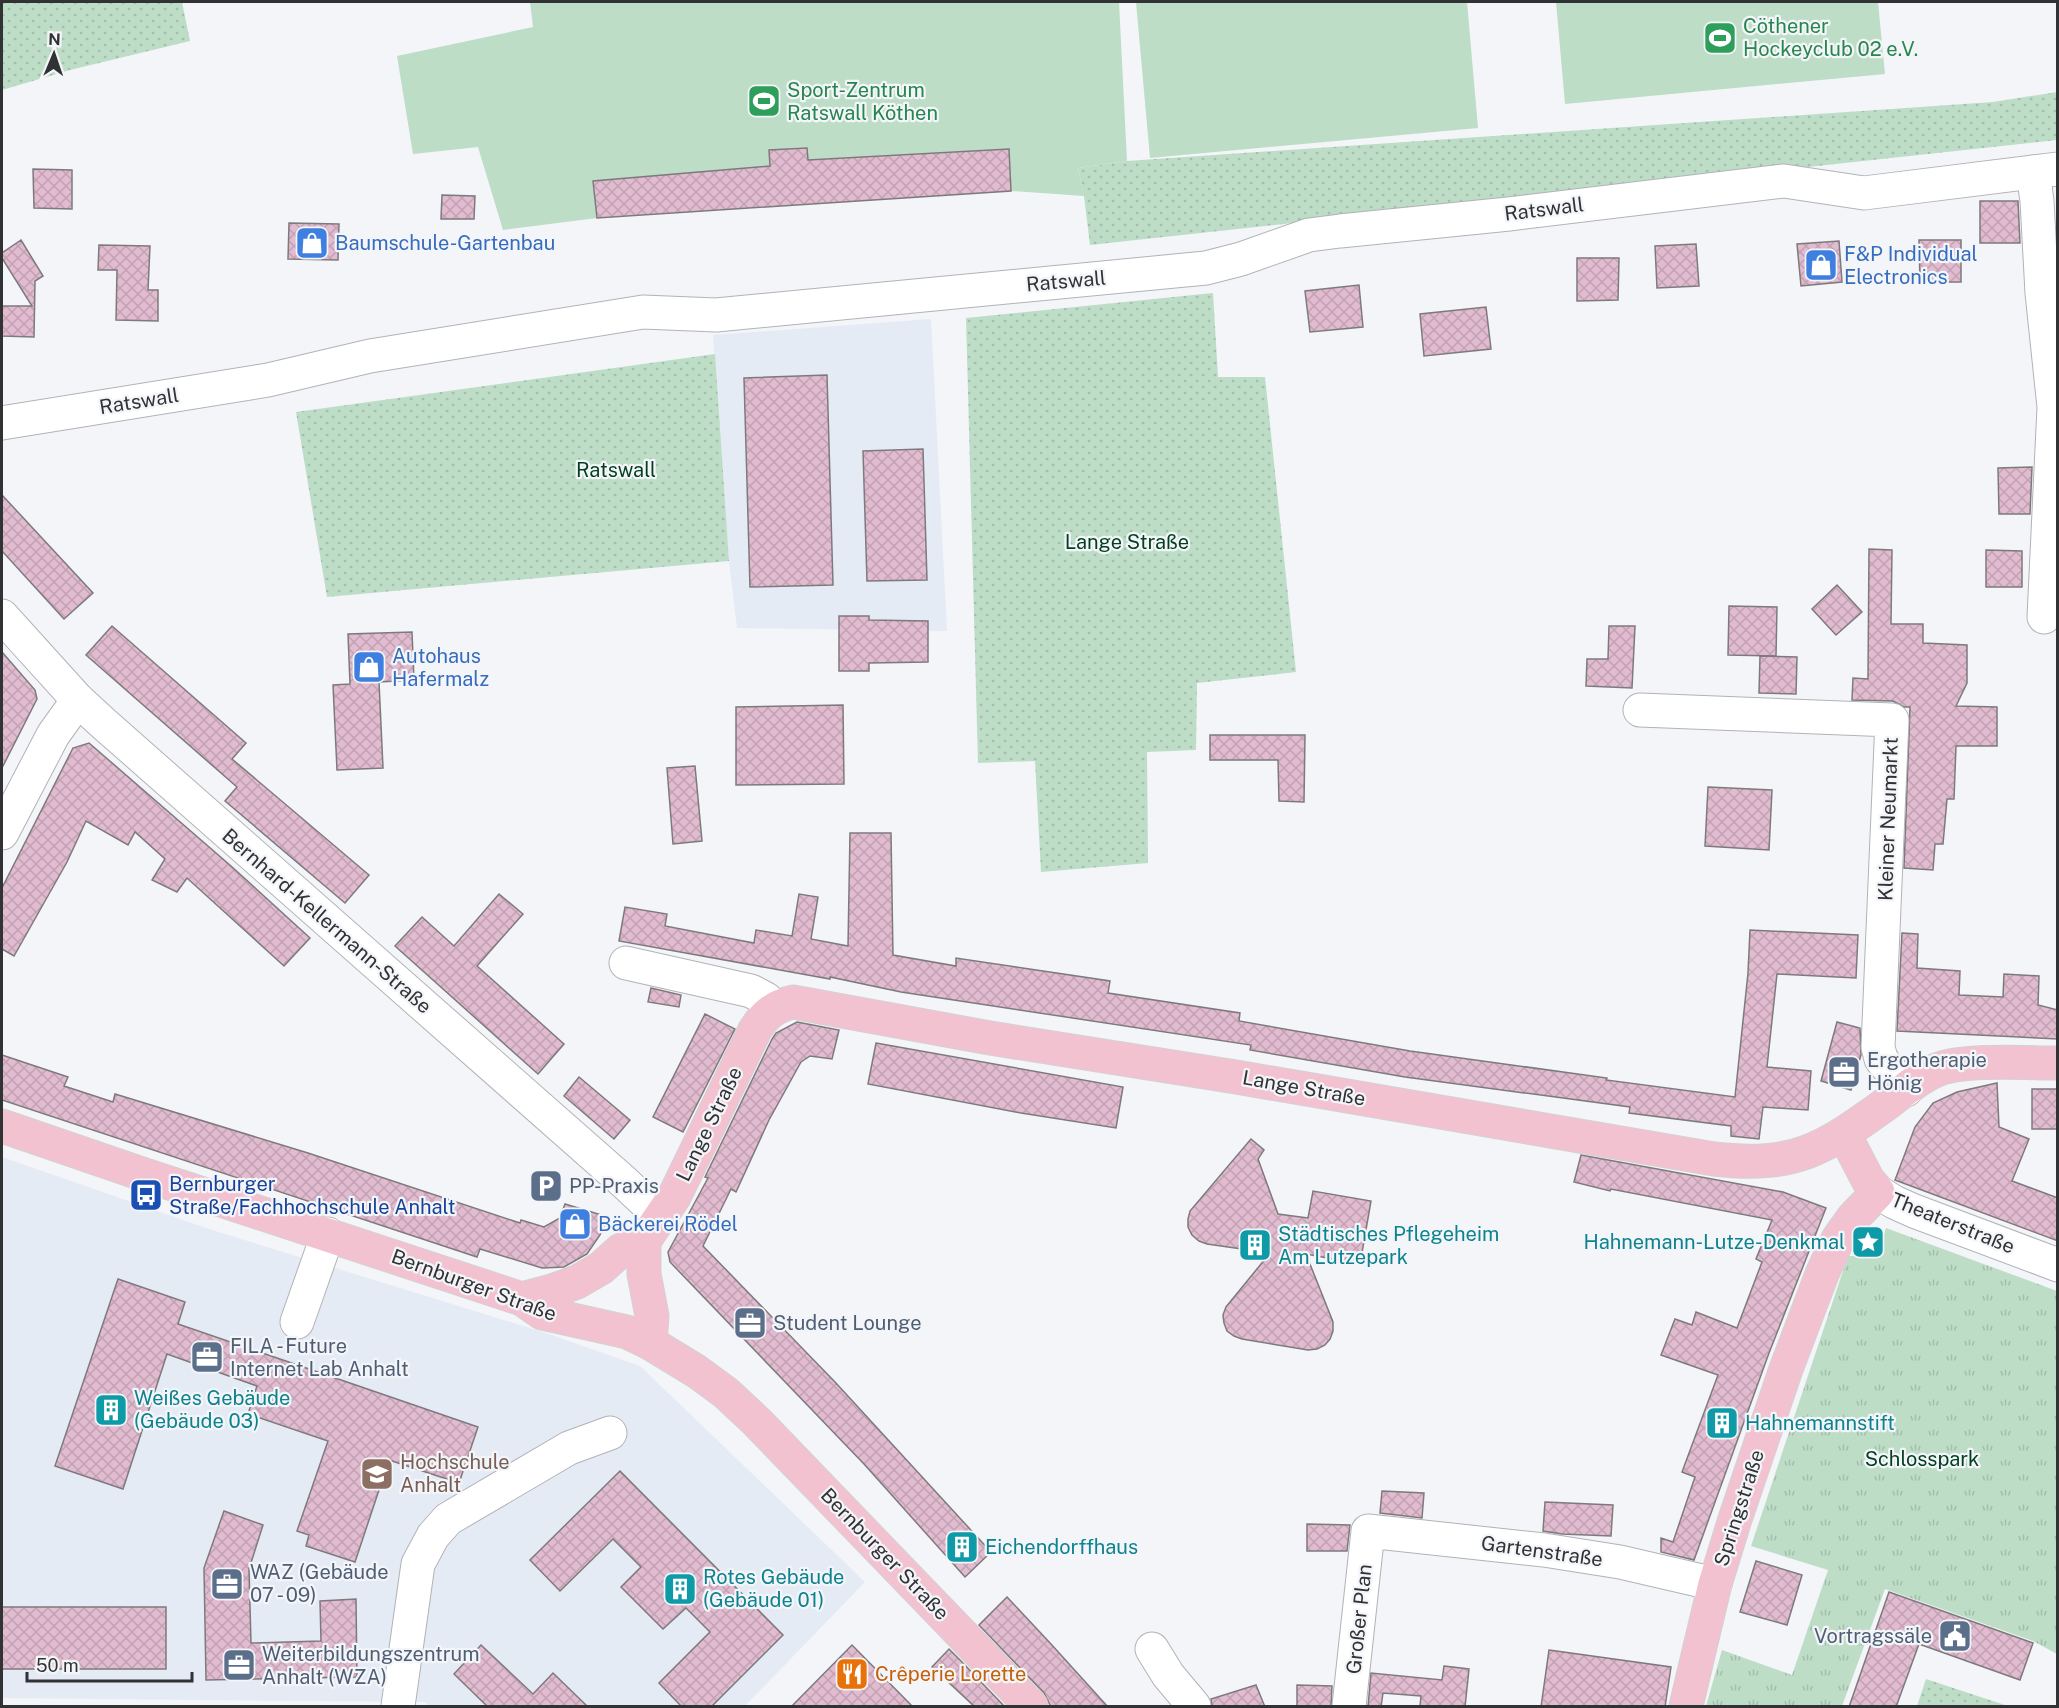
<svg xmlns="http://www.w3.org/2000/svg" width="2059" height="1708" font-family="'Public Sans',sans-serif">
  <defs>
    <pattern id="grass-dots" width="8" height="8" patternUnits="userSpaceOnUse" patternTransform="scale(1.5)"><rect width="8" height="8" fill="#beddc7"/><path d="M2 2h.1M6 6h.1" fill="none" stroke="#a4beac" stroke-width="1.8" stroke-linecap="round"/></pattern>
    <pattern id="park-tufts" width="24" height="20" patternUnits="userSpaceOnUse" patternTransform="scale(1.5)"><rect width="24" height="20" fill="#beddc7"/><path d="M3 7l-1-3M5 7V3M7 7l1-3M15 17l-1-3M17 17v-4M19 17l1-3" fill="none" stroke="#a4beac"/></pattern>
    <pattern id="building-cross-hatch" width="8" height="8" patternUnits="userSpaceOnUse" patternTransform="scale(1.5)"><rect width="8" height="8" fill="#e1bbcf"/><path d="M0 0l8 8M0 8l8-8" fill="none" stroke="#c2a1b2"/></pattern>
  </defs>
  <rect width="100%" height="100%" fill="#f3f5f9"/>
  <g fill="#e4ebf5">
    <path d="M931,319L947,631L737,628L729,561L713,335Z"/>
    <path d="M2,1157L209,1229L546,1333L640,1366L865,1582L745,1706H428L425,1702L2,1698Z"/>
  </g>
  <g fill="url(#grass-dots)">
    <path d="M2,2H182L190,41L70,70L2,90Z"/>
    <path d="M2057,92V140L1090,245L1084,196L1078,168L1127,161L1993,102Z"/>
    <path d="M1213,293L1218,377H1265L1296,672L1197,683L1196,750L1147,752L1148,863L1041,872L1035,761L978,763L966,318Z"/>
    <path d="M715,354L729,561L327,597L296,412Z"/>
    <path d="M1926,1679L2008,1706H1917Z"/>
  </g>
  <path fill="url(#park-tufts)" d="M1886,1228L2057,1291V1654L2033,1641L1885,1589L1842,1706H1706L1722,1650L1792,1675L1828,1570L1751,1546L1848,1256C1876,1257 1878,1254 1886,1228Z"/>
  <g fill="#beddc7">
    <path d="M530,2H1119L1127,161L1078,168L1084,196L1011,191L597,218L503,230L478,147L413,154L397,56L533,27Z"/>
    <path d="M1136,2H1467L1478,128L1150,158Z"/>
    <path d="M1556,2H1878L1885,74L1565,104Z"/>
  </g>
  <g fill="url(#building-cross-hatch)" stroke="#7e7a7c" stroke-width="1.5">
    <path d="M807,148L808,160L1009,149L1011,191L597,218L593,181L770,166L769,150Z"/>
    <path d="M33,169L72,170V209L34,208Z"/>
    <path d="M442,195L475,196L474,219H441Z"/>
    <path d="M1980,201H2018L2020,243H1980Z"/>
    <path d="M289,223L339,224L338,260L288,259Z"/>
    <path d="M21,240L43,276L35,281L34,337L2,336V306H32L2,258V253Z"/>
    <path d="M1919,240H1961V282H1920Z"/>
    <path d="M1839,241L1842,282L1801,286L1797,244Z"/>
    <path d="M1696,244L1699,286L1657,288L1655,246Z"/>
    <path d="M99,245L150,246L148,290H158V321L116,320L117,270H98Z"/>
    <path d="M1577,258H1619L1618,300L1577,301Z"/>
    <path d="M1359,285L1363,327L1310,332L1305,291Z"/>
    <path d="M1486,307L1491,349L1424,356L1420,314Z"/>
    <path d="M827,375L833,585L750,587L744,378Z"/>
    <path d="M923,449L927,580L867,581L863,451Z"/>
    <path d="M2032,467L2030,514H1999L1998,468Z"/>
    <path d="M2,495L93,593L64,619L2,551Z"/>
    <path d="M1869,549L1892,550L1891,624H1923V643L1967,645V683L1956,706L1997,707V746H1956L1954,799H1947L1943,844H1935L1933,870L1904,868L1910,707H1904L1893,701L1852,700L1853,678L1868,679Z"/>
    <path d="M1986,550L2022,551V587H1986Z"/>
    <path d="M1837,585L1862,612L1836,635L1812,609Z"/>
    <path d="M1729,606L1777,607L1776,656L1728,655Z"/>
    <path d="M839,616H869V620L928,621V662L869,663V671H839Z"/>
    <path d="M112,626L246,743L232,759L369,875L345,903L225,801L237,787L86,655Z"/>
    <path d="M1609,626H1635L1632,688L1586,686L1587,659H1608Z"/>
    <path d="M412,632L414,680L379,682L383,768L337,770L333,685L350,684L348,634Z"/>
    <path d="M2,652L35,690L37,699L2,768Z"/>
    <path d="M1760,656L1797,657L1796,694L1759,693Z"/>
    <path d="M843,705L844,784L736,785V707Z"/>
    <path d="M1210,735H1305L1304,802L1279,801L1278,760H1210Z"/>
    <path d="M89,743L231,866L310,938L284,966L187,878L177,892L152,880L165,859L135,832L128,845L86,821L67,862L14,956L2,949V888L73,748Z"/>
    <path d="M695,766L702,841L673,844L667,768Z"/>
    <path d="M1708,787L1772,790L1769,850L1705,846Z"/>
    <path d="M850,833H891L893,955L956,966V958L1110,981L1108,993L1240,1013L1239,1021L1410,1051L1607,1078L1606,1080L1735,1097L1748,973L1750,930L1858,935L1856,978L1777,974L1767,1067L1811,1071L1808,1110L1763,1107L1759,1139L1731,1136V1126L1629,1113L1630,1107L1405,1077L1250,1050L1251,1045L901,992L830,977V979L619,941L625,907L667,914L665,926L754,943L756,930L792,936L799,894L818,897L811,939L848,946Z"/>
    <path d="M499,894L523,914L477,966L564,1044L538,1074L395,946L422,917L454,946Z"/>
    <path d="M1902,933L1918,934L1917,968L1960,971L1959,995L2003,997L2004,974L2039,976L2038,1005L2058,1010V1039L1897,1031Z"/>
    <path d="M651,988L681,995L679,1007L648,1002Z"/>
    <path d="M705,1014L735,1029L683,1132L653,1117Z"/>
    <path d="M797,1022L839,1030L832,1059L810,1056L801,1062L769,1120L736,1192L731,1189L703,1246L835,1382L991,1552L965,1577L864,1464L670,1262L668,1252L708,1178L705,1177L772,1039L776,1033Z"/>
    <path d="M1837,1022L1860,1028L1861,1055L1851,1090L1821,1081Z"/>
    <path d="M876,1043L1123,1087L1116,1128L1021,1113L868,1084Z"/>
    <path d="M2,1055L68,1077L64,1086L113,1102L115,1094L308,1153L520,1223L521,1220L544,1227L560,1218L565,1204L608,1217L600,1235L587,1254L564,1267L542,1268L480,1249L477,1257L2,1100Z"/>
    <path d="M579,1077L630,1120L614,1139L564,1096Z"/>
    <path d="M1997,1083L1999,1127L2029,1139L2012,1181L2058,1198V1241L1895,1180L1915,1127L1933,1103L1957,1092Z"/>
    <rect x="2032" y="1089" width="26" height="40"/>
    <path d="M1251,1139L1264,1150L1258,1159L1278,1214L1308,1218L1313,1191L1371,1201L1360,1264L1306,1254L1333,1322V1331L1330,1339L1325,1345L1317,1349L1308,1350L1242,1339L1234,1336L1227,1331L1224,1323L1223,1315L1226,1307L1270,1253L1207,1244L1199,1241L1192,1235L1188,1227V1219L1190,1211Z"/>
    <path d="M1581,1155L1783,1192L1826,1208L1769,1353L1694,1560L1661,1552V1538L1673,1542L1695,1477L1682,1472L1718,1375L1661,1355L1675,1319L1692,1325L1696,1312L1737,1328L1762,1262L1756,1259L1772,1220L1611,1189L1610,1191L1574,1182Z"/>
    <path d="M118,1279L185,1302L178,1324L478,1427L459,1483L389,1460L355,1562L306,1546L309,1535L297,1531L328,1441L248,1414L257,1386L167,1354L123,1489L55,1466Z"/>
    <path d="M620,1471L783,1635L711,1707H682L659,1683L710,1632L686,1608L663,1629L621,1587L641,1567L613,1539L560,1591L530,1560Z"/>
    <path d="M1382,1491L1424,1493L1422,1518L1380,1513Z"/>
    <path d="M1545,1502L1613,1505L1611,1536L1562,1534L1543,1531Z"/>
    <path d="M224,1511L263,1525L249,1569L251,1643L321,1641L320,1601L356,1599L357,1677L206,1680L204,1568Z"/>
    <path d="M1307,1524L1350,1525L1347,1551H1307Z"/>
    <path d="M1756,1561L1802,1575L1787,1625L1740,1612Z"/>
    <path d="M1889,1592L2033,1643L2020,1680L1919,1644L1896,1707H1849Z"/>
    <path d="M1007,1597L1051,1644L1108,1707H1051L1044,1693L979,1625Z"/>
    <rect x="2" y="1607" width="164" height="62"/>
    <path d="M481,1645L533,1694L553,1673L588,1707H488L454,1674Z"/>
    <path d="M852,1645L913,1707H791Z"/>
    <path d="M949,1649L961,1661L1005,1707H975L932,1667Z"/>
    <path d="M1549,1650L1671,1667L1665,1707H1541Z"/>
    <path d="M1444,1666L1469,1669L1465,1707H1420L1421,1696L1383,1693L1381,1707H1368L1371,1673L1442,1680Z"/>
    <path d="M1256,1685L1265,1707H1212L1211,1699Z"/>
    <path d="M1297,1685L1332,1686L1331,1707H1297Z"/>
  </g>
  <g fill="none" stroke-linecap="round" stroke-linejoin="round">
    <g stroke="#b1b3b7" stroke-width="35">
      <g id="minor">
        <path d="M2033,172L2037,201L2042,293L2054,407L2044,617"/>
        <path d="M2,423L268,380L370,356L643,312L716,315L1206,268L1241,259L1309,235L1340,231L1509,214L1784,181L1864,193L2058,169"/>
        <path d="M2,616L78,700L103,723L624,1182L661,1217"/>
        <path d="M1640,710L1892,720L1878,1047L1881,1059L1906,1090"/>
        <path d="M2,833L53,735L78,700"/>
        <path d="M626,963L751,991L766,999L774,1008"/>
        <path d="M1878,1192L1894,1202L1914,1211L2058,1265"/>
        <path d="M297,1322L328,1234"/>
        <path d="M1152,1649L1168,1675L1194,1706"/>
        <path d="M398,1706L418,1564L433,1536L448,1519L569,1448L610,1433"/>
        <path d="M1349,1706L1368,1531L1544,1550L1620,1562L1715,1584"/>
      </g>
    </g>
    <g stroke="#d2d2d2" stroke-width="35">
      <g id="major">
        <path d="M2,1126L145,1175L522,1299L542,1313L627,1332L650,1343L696,1371L726,1393L757,1422L1031,1706"/>
        <path d="M644,1241V1274L652,1316L650,1343"/>
        <path d="M522,1299L552,1291L577,1282L601,1268L621,1250L644,1241L674,1197L755,1030C765,1014 775,1006 793,1002L990,1038L1236,1077L1714,1159C1795,1168 1822,1150 1886,1104C1902,1092 1920,1076 1939,1069C1968,1059 2025,1063 2058,1063"/>
        <path d="M1686,1706L1715,1584L1735,1519L1786,1369L1822,1274L1838,1239L1853,1218L1878,1192L1868,1180L1844,1134"/>
      </g>
    </g>
    <use href="#minor" stroke="#fff" stroke-width="33"/>
    <use href="#major" stroke="#f3c2d1" stroke-width="33"/>
  </g>
  <defs>
    <g id="stadium-square" transform="scale(1.725)"><rect x="-9" y="-9" width="18" height="18" rx="4" fill="#2e9e5b" stroke="#f3f5f9"/><path d="M0-5a6.5 5 0 1 0 0 10a6.5 5 0 1 0 0-10ZM-3.5-1.8h7v3.6h-7Z" fill="#fff"/></g>
    <g id="shop-square" transform="scale(1.725)"><rect x="-9" y="-9" width="18" height="18" rx="4" fill="#3f7fe0" stroke="#f3f5f9"/><path d="M-5-2.5h2.3a2.7 3.5 0 0 1 5.4 0H5L5.5 6h-11ZM-1.5-2.5h3a1.5 2.3 0 0 0-3 0Z" fill="#fff"/></g>
    <g id="office-square" transform="scale(1.725)"><rect x="-9" y="-9" width="18" height="18" rx="4" fill="#5c6f8a" stroke="#f3f5f9"/><path d="M-6-3h4V-5.5h4V-3h4V5H-6ZM-1-4.5V-3h2v-1.5ZM-6 0V1H6V0Z" fill="#fff"/></g>
    <g id="parking-square" transform="scale(1.725)"><rect x="-9" y="-9" width="18" height="18" rx="4" fill="#5c6f8a" stroke="#f3f5f9"/><path d="M-3.5-5.5H1a3.5 3.5 0 0 1 0 7H-1V5.5H-3.5ZM-1-3.4V-.6H.8a1.4 1.4 0 0 0 0-2.8Z" fill="#fff"/></g>
    <g id="bus-square" transform="scale(1.725)"><rect x="-9" y="-9" width="18" height="18" rx="4" fill="#1a4fb4" stroke="#f3f5f9"/><path d="M-5-6H5V4H4V6H2V4H-2V6H-4V4H-5ZM-3.5-4V0h7V-4ZM-3.5 1.2v1.5H-2V1.2ZM2 1.2v1.5H3.5V1.2Z" fill="#fff"/></g>
    <g id="sight-square" transform="scale(1.725)"><rect x="-9" y="-9" width="18" height="18" rx="4" fill="#0f9aa8" stroke="#f3f5f9"/><path d="M0-6L1.8-2.2L6-1.7L2.9 1.2L3.7 5.4L0 3.3L-3.7 5.4L-2.9 1.2L-6-1.7L-1.8-2.2Z" fill="#fff"/></g>
    <g id="building-square" transform="scale(1.725)"><rect x="-9" y="-9" width="18" height="18" rx="4" fill="#0f9aa8" stroke="#f3f5f9"/><path d="M-4-6H4V6H1V3H-1V6H-4ZM-2.5-4.3h1.7v1.8h-1.7ZM.8-4.3h1.7v1.8H.8ZM-2.5-1h1.7V.8h-1.7ZM.8-1h1.7V.8H.8Z" fill="#fff"/></g>
    <g id="university-square" transform="scale(1.725)"><rect x="-9" y="-9" width="18" height="18" rx="4" fill="#8d6e63" stroke="#f3f5f9"/><path d="M0-5L7-2L0 1L-7-2ZM-4 1L0 2.5L4 1V4Q0 6-4 4Z" fill="#fff"/></g>
    <g id="civic-square" transform="scale(1.725)"><rect x="-9" y="-9" width="18" height="18" rx="4" fill="#5c6f8a" stroke="#f3f5f9"/><path d="M-.6-6.5H3V-4.5H.6V-3L4-1V1h2V6H-6V1h2V-1L-.6-3ZM-1.2 2.5V6h2.4V2.5Z" fill="#fff"/></g>
    <g id="restaurant-square" transform="scale(1.725)"><rect x="-9" y="-9" width="18" height="18" rx="4" fill="#e8710a" stroke="#f3f5f9"/><path d="M-5-6h1v4h1v-4h1v4h1v-4h1v5L-1.5 .5V6h-2V.5L-5-1ZM5-6V6H3V1.5H1.5Q1.5-4 5-6Z" fill="#fff"/></g>
  </defs>
  <g fill-rule="evenodd">
    <use href="#stadium-square" x="1720" y="38"/>
    <use href="#stadium-square" x="764" y="101"/>
    <use href="#shop-square" x="312" y="243"/>
    <use href="#shop-square" x="1821" y="265"/>
    <use href="#shop-square" x="369" y="667"/>
    <use href="#office-square" x="1844" y="1072"/>
    <use href="#parking-square" x="546" y="1186"/>
    <use href="#bus-square" x="146" y="1195"/>
    <use href="#shop-square" x="575" y="1224"/>
    <use href="#sight-square" x="1868" y="1242"/>
    <use href="#building-square" x="1255" y="1245"/>
    <use href="#office-square" x="750" y="1323"/>
    <use href="#office-square" x="207" y="1357"/>
    <use href="#building-square" x="111" y="1410"/>
    <use href="#building-square" x="1722" y="1423"/>
    <use href="#university-square" x="377" y="1474"/>
    <use href="#building-square" x="962" y="1547"/>
    <use href="#office-square" x="227" y="1584"/>
    <use href="#building-square" x="680" y="1589"/>
    <use href="#civic-square" x="1955" y="1636"/>
    <use href="#office-square" x="239" y="1665"/>
    <use href="#restaurant-square" x="852" y="1674"/>
  </g>
  <g text-anchor="middle" dominant-baseline="central" stroke-width="4.5" stroke-linejoin="round" paint-order="stroke">
    <g font-size="20" fill="#27864d" stroke="#f3f5f9" text-anchor="start">
      <text x="1743" y="26">Cöthener<tspan x="1743" dy="23">Hockeyclub 02 e.V.</tspan></text>
      <text x="787" y="90">Sport-Zentrum<tspan x="787" dy="23">Ratswall Köthen</tspan></text>
    </g>
    <g font-size="20" fill="#313234" stroke="#f3f5f9">
      <text transform="translate(1544 209) rotate(-7)">Ratswall</text>
      <text transform="translate(1066 281) rotate(-5)">Ratswall</text>
      <text transform="translate(139 401) rotate(-9)">Ratswall</text>
      <text transform="translate(1888 819) rotate(-88)">Kleiner Neumarkt</text>
      <text transform="translate(327 921) rotate(41)">Bernhard-Kellermann-Straße</text>
      <text transform="translate(1304 1088) rotate(10)">Lange Straße</text>
      <text transform="translate(709 1124) rotate(-64)">Lange Straße</text>
      <text transform="translate(1953 1223) rotate(22)">Theaterstraße</text>
      <text transform="translate(474 1285) rotate(20)">Bernburger Straße</text>
      <text transform="translate(1739 1508) rotate(-72)">Springstraße</text>
      <text transform="translate(1542 1551) rotate(8)">Gartenstraße</text>
      <text transform="translate(885 1554) rotate(46)">Bernburger Straße</text>
      <text transform="translate(1359 1619) rotate(-84)">Großer Plan</text>
    </g>
    <g font-size="20" fill="#366cbe" stroke="#f3f5f9" text-anchor="start">
      <text x="335" y="243">Baumschule-Gartenbau</text>
      <text x="1844" y="254">F&amp;P Individual<tspan x="1844" dy="23">Electronics</tspan></text>
      <text x="392" y="656">Autohaus<tspan x="392" dy="23">Hafermalz</tspan></text>
      <text x="598" y="1224">Bäckerei Rödel</text>
    </g>
    <g font-size="20" fill="#003f20" stroke="#f3f5f9">
      <text x="616" y="470">Ratswall</text>
      <text x="1127" y="542">Lange Straße</text>
      <text x="1922" y="1459">Schlosspark</text>
    </g>
    <g font-size="20" fill="#4e5e75" stroke="#f3f5f9" text-anchor="start">
      <text x="1867" y="1060">Ergotherapie<tspan x="1867" dy="23">Hönig</tspan></text>
      <text x="569" y="1186">PP-Praxis</text>
      <text x="773" y="1323">Student Lounge</text>
      <text x="230" y="1346">FILA - Future<tspan x="230" dy="23">Internet Lab Anhalt</tspan></text>
      <text x="250" y="1572">WAZ (Gebäude<tspan x="250" dy="23">07 - 09)</tspan></text>
      <text x="1932" y="1636" text-anchor="end">Vortragssäle</text>
      <text x="262" y="1654">Weiterbildungszentrum<tspan x="262" dy="23">Anhalt (WZA)</tspan></text>
    </g>
    <g font-size="20" fill="#164399" stroke="#f3f5f9" text-anchor="start">
      <text x="169" y="1184">Bernburger<tspan x="169" dy="23">Straße/Fachhochschule Anhalt</tspan></text>
    </g>
    <g font-size="20" fill="#0d838f" stroke="#f3f5f9" text-anchor="start">
      <text x="1278" y="1234">Städtisches Pflegeheim<tspan x="1278" dy="23">Am Lutzepark</tspan></text>
      <text x="1845" y="1242" text-anchor="end">Hahnemann-Lutze-Denkmal</text>
      <text x="134" y="1398">Weißes Gebäude<tspan x="134" dy="23">(Gebäude 03)</tspan></text>
      <text x="1745" y="1423">Hahnemannstift</text>
      <text x="985" y="1547">Eichendorffhaus</text>
      <text x="703" y="1577">Rotes Gebäude<tspan x="703" dy="23">(Gebäude 01)</tspan></text>
    </g>
    <g font-size="20" fill="#785e54" stroke="#f3f5f9" text-anchor="start">
      <text x="400" y="1462">Hochschule<tspan x="400" dy="23">Anhalt</tspan></text>
    </g>
    <g font-size="20" fill="#c56008" stroke="#f3f5f9" text-anchor="start">
      <text x="875" y="1674">Crêperie Lorette</text>
    </g>
  </g>
  <rect width="2059" height="1708" fill="none" stroke="#313234" stroke-width="6"/>
  <g transform="translate(54 54) rotate(2)" stroke="#f3f5f9" stroke-width="4.5" paint-order="stroke">
  <path d="M0-4.5L10 22L0 15L-10 22Z" fill="#313234"/>
  <text y="-9" font-size="16" font-weight="bold" text-anchor="middle" fill="#313234">N</text>
  </g>
  <path d="M27 1672v9h165v-9" fill="none" stroke="#313234" stroke-width="3"/>
  <text x="36" y="1672" font-size="18" fill="#313234" stroke="#f3f5f9" stroke-width="4.5" paint-order="stroke">50 m</text>
</svg>
